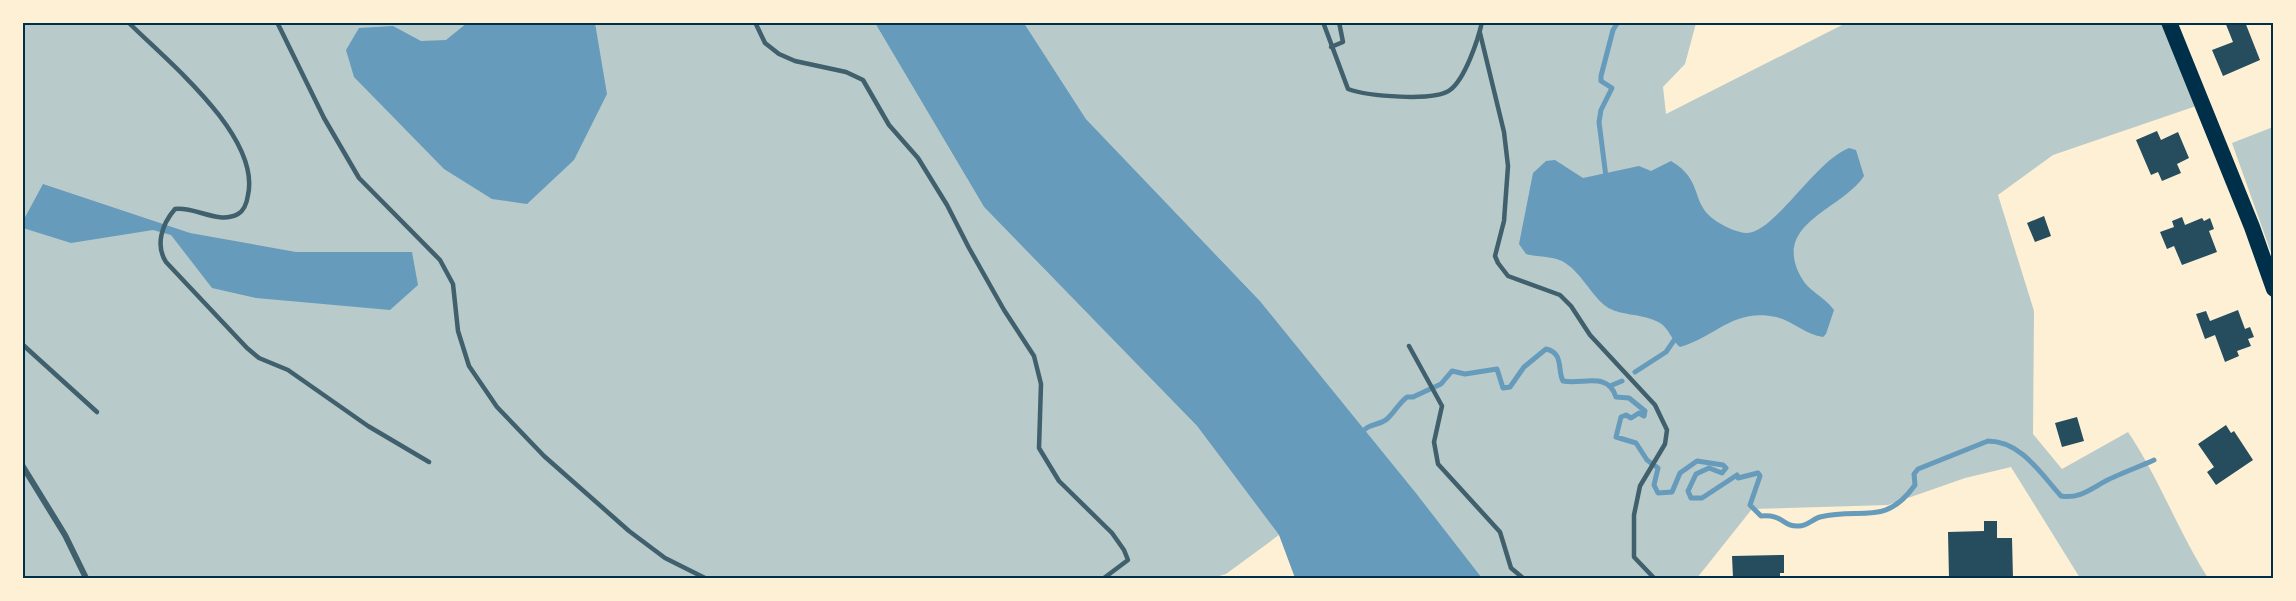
<svg xmlns="http://www.w3.org/2000/svg" width="2296" height="601" font-family="Lato,sans-serif">
  <rect width="100%" height="100%" fill="#fdf0d5"/>
  <g fill="#b9caca">
    <path d="M22,23H875L984,207L1197,426L1279,535L1226,574L1212,578H23Z"/>
    <path d="M1024,23H1696L1685,64L1663,87L1666,114L1846,23H2169L2202,104L2053,155L1998,195L2034,311L2033,434L2062,469L2128,432C2159,478 2178,531 2208,578H2080L2011,467L1965,478L1888,505L1752,509L1697,578H1482L1416,493L1260,301L1086,119Z"/>
    <path d="M2273,127V258L2232,143Z"/>
  </g>
  <g fill="#669bbc">
    <path d="M467,23H595L607,94L574,160L527,204L492,199L444,169L354,77L346,50L359,28L393,26L421,41L446,40Z"/>
    <path d="M875,23H1024L1086,119L1260,301L1416,493L1482,578H1295L1279,535L1197,426L984,207Z"/>
    <path d="M1849,148L1856,150L1864,176C1842,210 1771,223 1801,277C1809,292 1825,297 1834,310L1826,334L1823,337C1806,335 1793,321 1776,317C1733,308 1716,337 1680,347C1670,339 1669,326 1656,321C1642,314 1618,315 1607,307C1590,295 1582,272 1562,261C1552,256 1537,257 1526,254L1519,244L1533,173L1546,161L1555,160L1583,178L1639,166L1651,171L1671,161C1705,181 1689,203 1716,221C1724,226 1737,233 1747,233C1775,232 1815,161 1849,148Z"/>
    <path d="M43,184L190,233L296,252H412L418,285L390,310L256,298L212,288L171,235L153,230L71,243L23,228V221Z"/>
  </g>
  <g fill="none" stroke-linecap="round" stroke-linejoin="round">
    <g stroke="#669bbc" stroke-width="5">
      <path d="M1606,177L1599,122L1601,110L1612,88L1601,81V76L1613,30L1618,22"/>
      <path d="M1635,372L1666,352L1677,336"/>
      <path d="M1610,386L1622,381"/>
      <path d="M1361,434C1367,423 1379,426 1387,419C1394,413 1399,403 1407,397H1413L1441,384L1452,371L1465,374L1497,369L1503,388L1510,387L1524,367L1546,349C1564,353 1557,369 1563,381C1583,385 1608,371 1616,397L1629,398L1645,411L1644,416L1639,413L1631,418L1626,415L1621,417L1616,437L1636,443L1647,460L1658,468L1654,485L1658,493L1672,492L1680,473L1697,461L1723,465L1726,468L1722,473L1709,468L1696,474L1688,491L1691,498H1702L1737,475L1738,478L1758,473L1760,476L1750,505L1761,516C1784,514 1782,527 1799,526C1807,526 1813,519 1820,517C1862,507 1885,527 1915,485L1914,474L1918,469L1988,441C2021,441 2041,474 2061,496C2082,500 2096,484 2114,477C2127,471 2141,466 2154,460"/>
    </g>
  </g>
  <g fill="#264d5e">
    <path d="M2225,22H2245L2260,60L2223,76L2212,50L2233,42Z"/>
    <path d="M2157,131L2161,140L2178,132L2189,158L2177,164L2181,173L2162,181L2158,172L2151,175L2136,140Z"/>
    <path d="M2044,216L2051,236L2035,242L2027,223Z"/>
    <path d="M2182,217L2185,225L2202,218L2204,221L2210,218L2214,229L2209,231L2217,252L2182,265L2174,246L2167,249L2160,232L2174,227L2172,221Z"/>
    <path d="M2238,310L2245,329L2250,327L2254,337L2248,339L2251,346L2237,351L2239,356L2225,362L2215,335L2205,339L2196,314L2206,311L2210,321Z"/>
    <path d="M2077,417L2084,441L2062,447L2055,423Z"/>
    <path d="M2226,425L2231,433L2234,431L2253,460L2216,485L2207,472L2214,467L2198,444Z"/>
    <path d="M1984,521H1997V538H2012L2013,578H1949L1948,532L1984,531Z"/>
    <path d="M1784,555V573H1780V578H1733L1732,556Z"/>
  </g>
  <g fill="none" stroke-linecap="round" stroke-linejoin="round">
    <g stroke="#3f606c" stroke-width="4.5">
      <path d="M128,22C166,60 261,136 248,195C247,202 245,210 238,214C218,225 195,206 175,209C162,224 155,245 166,262L247,348L259,358L288,370L368,426L429,462"/>
      <path d="M277,22L324,118L359,178L440,260L453,284L458,331L469,366L497,407L544,456L629,531L665,558L705,578"/>
      <path d="M755,22L765,43L779,54L795,61L846,72L863,80L889,125L918,158L947,205L969,248L1004,310L1034,356L1041,384L1039,448L1059,481L1112,533L1124,550L1128,560L1104,578"/>
      <path d="M1323,22L1348,89C1367,96 1434,102 1450,90C1465,79 1478,40 1482,22"/>
      <path d="M1480,33L1504,132L1508,166L1504,221L1495,256L1498,263L1508,276L1560,295L1571,306L1590,335L1655,405L1667,430L1665,444L1640,486L1634,515V557L1654,578"/>
      <path d="M1331,47L1343,42L1339,22"/>
      <path d="M22,344L97,412"/>
      <path d="M1409,346L1442,406L1434,442L1438,464L1500,532L1511,568L1523,578"/>
    </g>
    <path stroke="#3f606c" stroke-width="6" d="M22,465L65,535L86,578"/>
    <path stroke="#003049" stroke-width="16" d="M2169,22L2252,227L2274,289"/>
  </g>
  <rect width="2296" height="601" fill="none" stroke="#fdf0d5" stroke-width="48"/>
  <rect x="24" y="24" width="2248" height="553" fill="none" stroke="#003049" stroke-width="2"/>
</svg>
